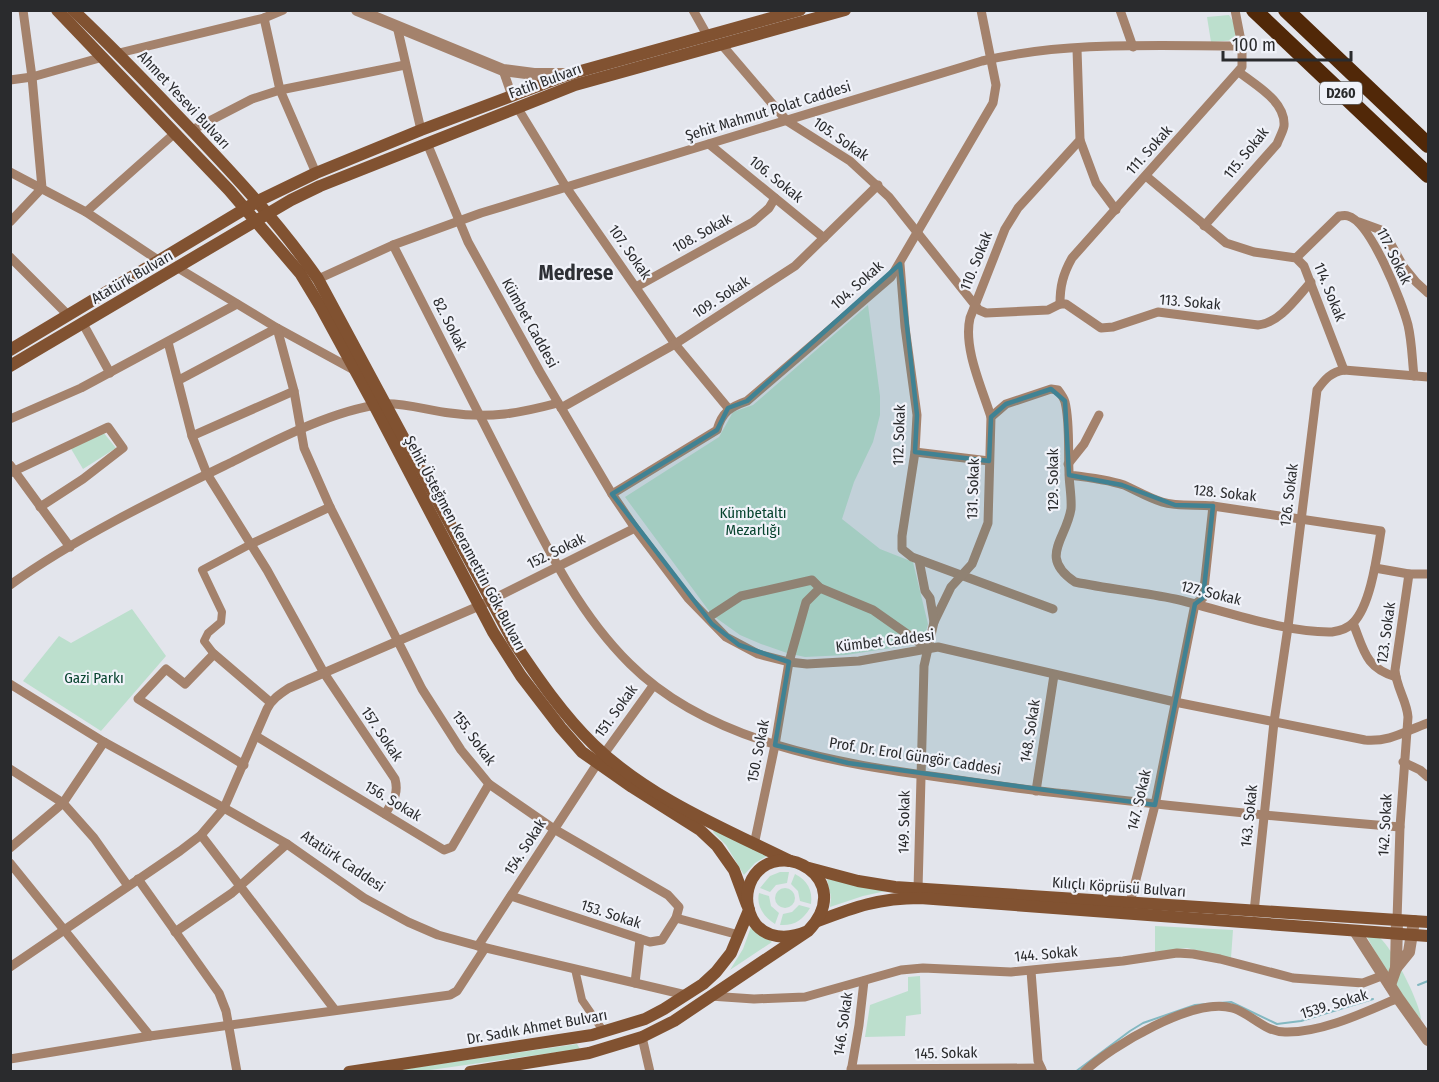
<svg xmlns="http://www.w3.org/2000/svg" width="1439" height="1082" font-family="'Fira Sans Condensed',sans-serif">
  <rect width="100%" height="100%" fill="#e3e5ec"/>
  <g fill="#bcdfcd">
    <path d="M1229,15L1234,23L1236,40L1211,42L1207,17Z"/>
    <path d="M868,305L880,396V415L873,442L854,482L842,519L880,549L913,562L928,624L925,635L917,644L846,655L805,657L787,653L761,644L740,635L712,615L625,497L719,437L733,412L753,405Z"/>
    <path d="M103,432L116,448L83,469L70,447Z"/>
    <path d="M132,609L166,656L101,731L23,681L59,636L71,643Z"/>
    <path d="M714,830L767,856L755,863L744,875L726,845L713,832Z"/>
    <path d="M780,872H789L787,883L776,885L770,892L760,888L770,876Z"/>
    <path d="M795,874C807,880 813,890 811,904L800,901L798,891L791,884Z"/>
    <path d="M827,879L886,891L863,896L830,907L831,897Z"/>
    <circle cx="785" cy="898" r="10"/>
    <path d="M759,893L769,896L771,906L779,913L775,924C764,917 756,906 759,893Z"/>
    <path d="M799,905L810,908C803,920 794,926 780,925L783,914L792,912Z"/>
    <path d="M1155,926L1233,930L1231,958L1187,948L1155,952Z"/>
    <path d="M751,927L772,942L730,970L743,949Z"/>
    <path d="M1366,935C1372,935 1376,935 1380,938C1393,949 1421,1005 1421,1020L1388,975Z"/>
    <path d="M920,976L921,1014L906,1016L905,1036L865,1037L870,1005L908,991V977Z"/>
    <path d="M577,1044L580,1049L423,1071L385,1072Z"/>
  </g>
  <g fill="none" stroke-linecap="round" stroke-linejoin="round">
    <g stroke="#83b8c1" stroke-width="2">
      <path d="M1418,985L1428,981"/>
      <path d="M1075,1072L1130,1031L1143,1023L1195,1005L1231,1002L1277,1024L1301,1021L1373,999"/>
    </g>
    <g stroke="#a4826c" stroke-width="8">
      <path d="M214,654L204,641L208,633L221,622L222,612L202,570L251,544"/>
      <path d="M575,969L582,1000L604,1032"/>
    </g>
    <g stroke="#a4826c" stroke-width="9">
      <path d="M693,10L707,35"/>
      <path d="M1120,10L1133,47"/>
      <path d="M264,18L280,90L316,173"/>
      <path d="M397,26L421,130"/>
      <path d="M722,45L787,121L850,161L889,197L975,305L979,310L986,313L1048,310L1060,304H1066L1101,328L1113,327L1158,312L1258,325C1280,323 1297,297 1311,282"/>
      <path d="M119,53L264,18L283,10"/>
      <path d="M503,70L512,96"/>
      <path d="M10,80L32,77L103,57"/>
      <path d="M517,107L566,187L675,344L728,408"/>
      <path d="M192,130L252,99L280,90L405,65"/>
      <path d="M1080,140L1096,183L1116,210"/>
      <path d="M427,143L468,242L540,372L612,494L635,528L688,598L726,637L758,654L789,662L807,664L859,661L938,647L1175,702L1365,740C1391,742 1405,731 1428,723"/>
      <path d="M709,144L824,238"/>
      <path d="M10,172L86,212L158,260"/>
      <path d="M1146,176L1226,243L1254,252L1296,258L1304,266L1344,370"/>
      <path d="M86,212L175,133"/>
      <path d="M10,222L42,188L32,77L23,10"/>
      <path d="M1359,222L1381,230L1386,235L1403,266L1416,282L1428,293"/>
      <path d="M1204,226L1277,144C1279,138 1283,132 1284,126C1286,101 1255,85 1239,72"/>
      <path d="M393,245C431,320 469,395 507,469C542,537 575,610 630,664C709,743 840,764 945,778C986,784 1026,790 1067,794C1178,807 1288,818 1400,827"/>
      <path d="M10,257L67,314"/>
      <path d="M1296,258L1339,216C1342,216 1345,215 1348,216C1371,222 1402,302 1408,325C1412,342 1412,359 1414,376"/>
      <path d="M900,264L905,327L917,415L915,452L902,536V549L912,557L1053,609"/>
      <path d="M178,268L277,328L354,370"/>
      <path d="M318,279L393,245L481,213L982,61C1066,41 1156,46 1242,46"/>
      <path d="M636,287L753,222L769,208L775,198"/>
      <path d="M1060,304C1060,286 1063,274 1072,258L1242,67V46L1235,10"/>
      <path d="M82,322L110,373"/>
      <path d="M168,342L192,436L207,474L267,570L324,673L395,779C399,794 393,801 385,814"/>
      <path d="M179,380L277,328L294,391L304,448L330,507L422,689L461,750L489,784L554,829L668,895L679,907L676,918L662,940L650,942L511,896"/>
      <path d="M561,408L675,344L795,266L878,185"/>
      <path d="M991,417C982,388 963,348 970,318L1005,229L1018,208L1080,140L1077,49"/>
      <path d="M10,419L81,388L237,304"/>
      <path d="M192,436L294,391"/>
      <path d="M915,452L989,461"/>
      <path d="M1068,464L1084,444L1099,415"/>
      <path d="M10,465L70,547"/>
      <path d="M10,473L108,427L123,448L83,479L40,507"/>
      <path d="M612,494L717,430C722,412 730,407 747,401L891,277L993,103L996,85L981,10"/>
      <path d="M251,544L330,507"/>
      <path d="M1375,568L1409,574H1428"/>
      <path d="M10,585C77,537 156,499 230,463C276,440 331,411 382,404C402,402 430,411 450,413C490,419 520,413 558,403"/>
      <path d="M820,588L873,610L927,648"/>
      <path d="M712,615L741,596L812,580L820,588L806,602L789,662L775,745L754,845"/>
      <path d="M934,622L951,587L972,564L988,523L991,417L1006,404L1051,389L1058,390C1061,394 1064,398 1065,402C1070,422 1068,450 1069,472C1069,484 1072,497 1071,509C1066,540 1038,557 1075,582C1108,589 1142,592 1175,599C1222,610 1285,633 1332,632C1339,631 1348,628 1353,623C1371,605 1377,555 1381,531L1213,506C1197,504 1178,507 1162,502C1149,498 1137,491 1124,485C1106,479 1087,477 1069,475"/>
      <path d="M1353,623C1364,650 1365,668 1396,677"/>
      <path d="M10,684L104,742L224,808L287,844L364,898L408,922L438,935L478,946L686,995"/>
      <path d="M256,736L444,850L452,847L489,784"/>
      <path d="M604,754L653,686"/>
      <path d="M1403,762L1420,770L1428,777"/>
      <path d="M244,765L138,699L166,669L185,684L214,654L270,702"/>
      <path d="M10,769L63,803L94,838L128,886"/>
      <path d="M1036,791L1054,675"/>
      <path d="M201,835L335,1010"/>
      <path d="M10,848L63,803L104,742"/>
      <path d="M10,863L150,1036"/>
      <path d="M138,879L219,993L226,1011L237,1072"/>
      <path d="M918,889L924,666L934,622L930,598L925,591L919,560"/>
      <path d="M1130,903L1155,805L1195,604L1203,598L1213,506"/>
      <path d="M1254,912L1274,722L1288,627L1317,390C1325,379 1331,372 1344,370L1428,377"/>
      <path d="M676,918L739,935"/>
      <path d="M1397,920L1400,827L1408,717C1407,701 1396,687 1395,670L1409,574"/>
      <path d="M175,932L232,893L287,844"/>
      <path d="M478,946L597,764"/>
      <path d="M10,967L180,851L201,835L224,808L267,709C272,699 280,694 289,688L479,606L635,528"/>
      <path d="M1031,971L1038,1061L1043,1072"/>
      <path d="M635,983L640,939"/>
      <path d="M710,996L754,999L805,997L901,970L923,968L1011,972L1123,961L1177,953L1193,954L1220,959L1293,978L1363,983L1384,975"/>
      <path d="M642,1037L650,1072"/>
      <path d="M10,1059L150,1036L450,995L457,991L485,948"/>
      <path d="M851,1069L1041,1068"/>
      <path d="M851,1072L859,1025L864,981"/>
      <path d="M1084,1072C1111,1046 1194,997 1232,1008C1251,1013 1264,1032 1285,1032C1322,1033 1365,1012 1398,998"/>
    </g>
    <g stroke="#a4826c" stroke-width="12">
      <path d="M357,10L503,70L534,74H566"/>
      <path d="M1355,931L1398,998L1428,1040"/>
      <path d="M1396,968L1397,920"/>
      <path d="M1390,985L1396,968L1409,952L1414,921"/>
    </g>
    <g stroke="#815231" stroke-width="12">
      <path d="M57,10L229,190L300,273L320,306L374,405L493,632L521,676L561,728L582,752L632,787L700,830L717,846L734,870L747,905"/>
      <path d="M73,10C109,44 143,79 177,115C227,167 277,220 318,279L513,641C537,677 563,715 594,745C649,798 723,828 790,861"/>
      <path d="M10,350L258,201L316,173L421,130L570,74L800,10"/>
      <path d="M10,366L291,200L320,186L575,85L845,10"/>
      <path d="M809,868L858,881L895,887L1428,922"/>
      <path d="M818,921C855,907 879,898 920,898L1428,936"/>
      <path d="M349,1072L592,1035L645,1019L664,1009L703,984L716,972L731,953L749,910"/>
      <path d="M470,1072L589,1053L642,1037L674,1021L808,931C858,879 778,834 752,879C748,887 746,897 748,906C754,938 783,942 808,931"/>
    </g>
    <g stroke="#512808" stroke-width="16">
      <path d="M1254,10L1428,175"/>
      <path d="M1286,10L1428,145"/>
    </g>
  </g>
  <path fill="#408293" fill-opacity="0.2" stroke="#408293" stroke-width="4.5" stroke-linejoin="round" d="M900,264L917,415L915,452L989,461L991,417L1006,404L1051,389L1065,401L1069,475L1122,485L1175,505L1213,506L1203,598L1195,604L1155,805L848,763L775,745L789,662L739,645L712,624L612,494L717,430L728,408L747,401Z"/>
  <g text-anchor="middle" dominant-baseline="central" stroke-width="4.5" stroke-linejoin="round" paint-order="stroke">
    <rect fill="#f0f2f9" stroke="#65676a" stroke-width="1.5" x="1320" y="82" width="42" height="22" rx="4.5"/>
    <g font-size="14" font-weight="bold" fill="#2a2b2d">
      <text x="1341" y="93">D260</text>
    </g>
    <g font-size="15" fill="#2a2b2d" stroke="#f0f2f9">
      <text transform="translate(545 81) rotate(-20)">Fatih Bulvarı</text>
      <text transform="translate(184 100) rotate(47)">Ahmet Yesevi Bulvarı</text>
      <text transform="translate(768 111) rotate(-17)">Şehit Mahmut Polat Caddesi</text>
      <text transform="translate(841 139) rotate(35)">105. Sokak</text>
      <text transform="translate(1149 150) rotate(-48)">111. Sokak</text>
      <text transform="translate(1246 153) rotate(-51)">115. Sokak</text>
      <text transform="translate(776 179) rotate(39)">106. Sokak</text>
      <text transform="translate(702 233) rotate(-29)">108. Sokak</text>
      <text transform="translate(630 252) rotate(55)">107. Sokak</text>
      <text transform="translate(1394 256) rotate(64)">117. Sokak</text>
      <text transform="translate(976 261) rotate(-68)">110. Sokak</text>
      <text transform="translate(132 277) rotate(-30)">Atatürk Bulvarı</text>
      <text transform="translate(857 285) rotate(-42)">104. Sokak</text>
      <text transform="translate(1330 292) rotate(68)">114. Sokak</text>
      <text transform="translate(721 297) rotate(-33)">109. Sokak</text>
      <text transform="translate(1190 302) rotate(5)">113. Sokak</text>
      <text transform="translate(530 323) rotate(61)">Kümbet Caddesi</text>
      <text transform="translate(450 324) rotate(63)">82. Sokak</text>
      <text transform="translate(899 435) rotate(-88)">112. Sokak</text>
      <text transform="translate(1053 480) rotate(-90)">129. Sokak</text>
      <text transform="translate(973 489) rotate(-88)">131. Sokak</text>
      <text transform="translate(1225 493) rotate(6)">128. Sokak</text>
      <text transform="translate(1289 495) rotate(-83)">126. Sokak</text>
      <text transform="translate(465 543) rotate(62)">Şehit Üsteğmen Keramettin Gök Bulvarı</text>
      <text transform="translate(556 551) rotate(-26)">152. Sokak</text>
      <text transform="translate(1211 593) rotate(14)">127. Sokak</text>
      <text transform="translate(1386 633) rotate(-82)">123. Sokak</text>
      <text transform="translate(885 641) rotate(-7)">Kümbet Caddesi</text>
      <text transform="translate(616 711) rotate(-54)">151. Sokak</text>
      <text transform="translate(1030 731) rotate(-81)">148. Sokak</text>
      <text transform="translate(382 734) rotate(56)">157. Sokak</text>
      <text transform="translate(474 738) rotate(54)">155. Sokak</text>
      <text transform="translate(758 751) rotate(-79)">150. Sokak</text>
      <text transform="translate(915 756) rotate(9)">Prof. Dr. Erol Güngör Caddesi</text>
      <text transform="translate(1139 800) rotate(-77)">147. Sokak</text>
      <text transform="translate(393 801) rotate(31)">156. Sokak</text>
      <text transform="translate(1249 816) rotate(-84)">143. Sokak</text>
      <text transform="translate(904 822) rotate(-89)">149. Sokak</text>
      <text transform="translate(1385 825) rotate(-87)">142. Sokak</text>
      <text transform="translate(525 847) rotate(-57)">154. Sokak</text>
      <text transform="translate(343 861) rotate(34)">Atatürk Caddesi</text>
      <text transform="translate(1119 887) rotate(4)">Kılıçlı Köprüsü Bulvarı</text>
      <text transform="translate(611 914) rotate(18)">153. Sokak</text>
      <text transform="translate(1046 954) rotate(-5)">144. Sokak</text>
      <text transform="translate(1334 1004) rotate(-17)">1539. Sokak</text>
      <text transform="translate(843 1024) rotate(-82)">146. Sokak</text>
      <text transform="translate(537 1027) rotate(-10)">Dr. Sadık Ahmet Bulvarı</text>
      <text transform="translate(946 1053) rotate(-1)">145. Sokak</text>
    </g>
    <g font-size="15" fill="#094530" stroke="#f0f2f9">
      <text x="753" y="513">Kümbetaltı<tspan x="753" dy="17">Mezarlığı</tspan></text>
      <text x="94" y="678">Gazi Parkı</text>
    </g>
    <g font-size="21" font-weight="bold" fill="#2e3035" stroke="#f0f2f9">
      <text x="576" y="273">Medrese</text>
    </g>
  </g>
  <rect width="1439" height="1082" fill="none" stroke="#2a2b2d" stroke-width="24"/>
  <path d="M1223 51v9h128v-9" fill="none" stroke="#2a2b2d" stroke-width="3"/>
  <text x="1232" y="51" font-size="18" fill="#2a2b2d" stroke="#f0f2f9" stroke-width="4.5" paint-order="stroke">100 m</text>
</svg>
